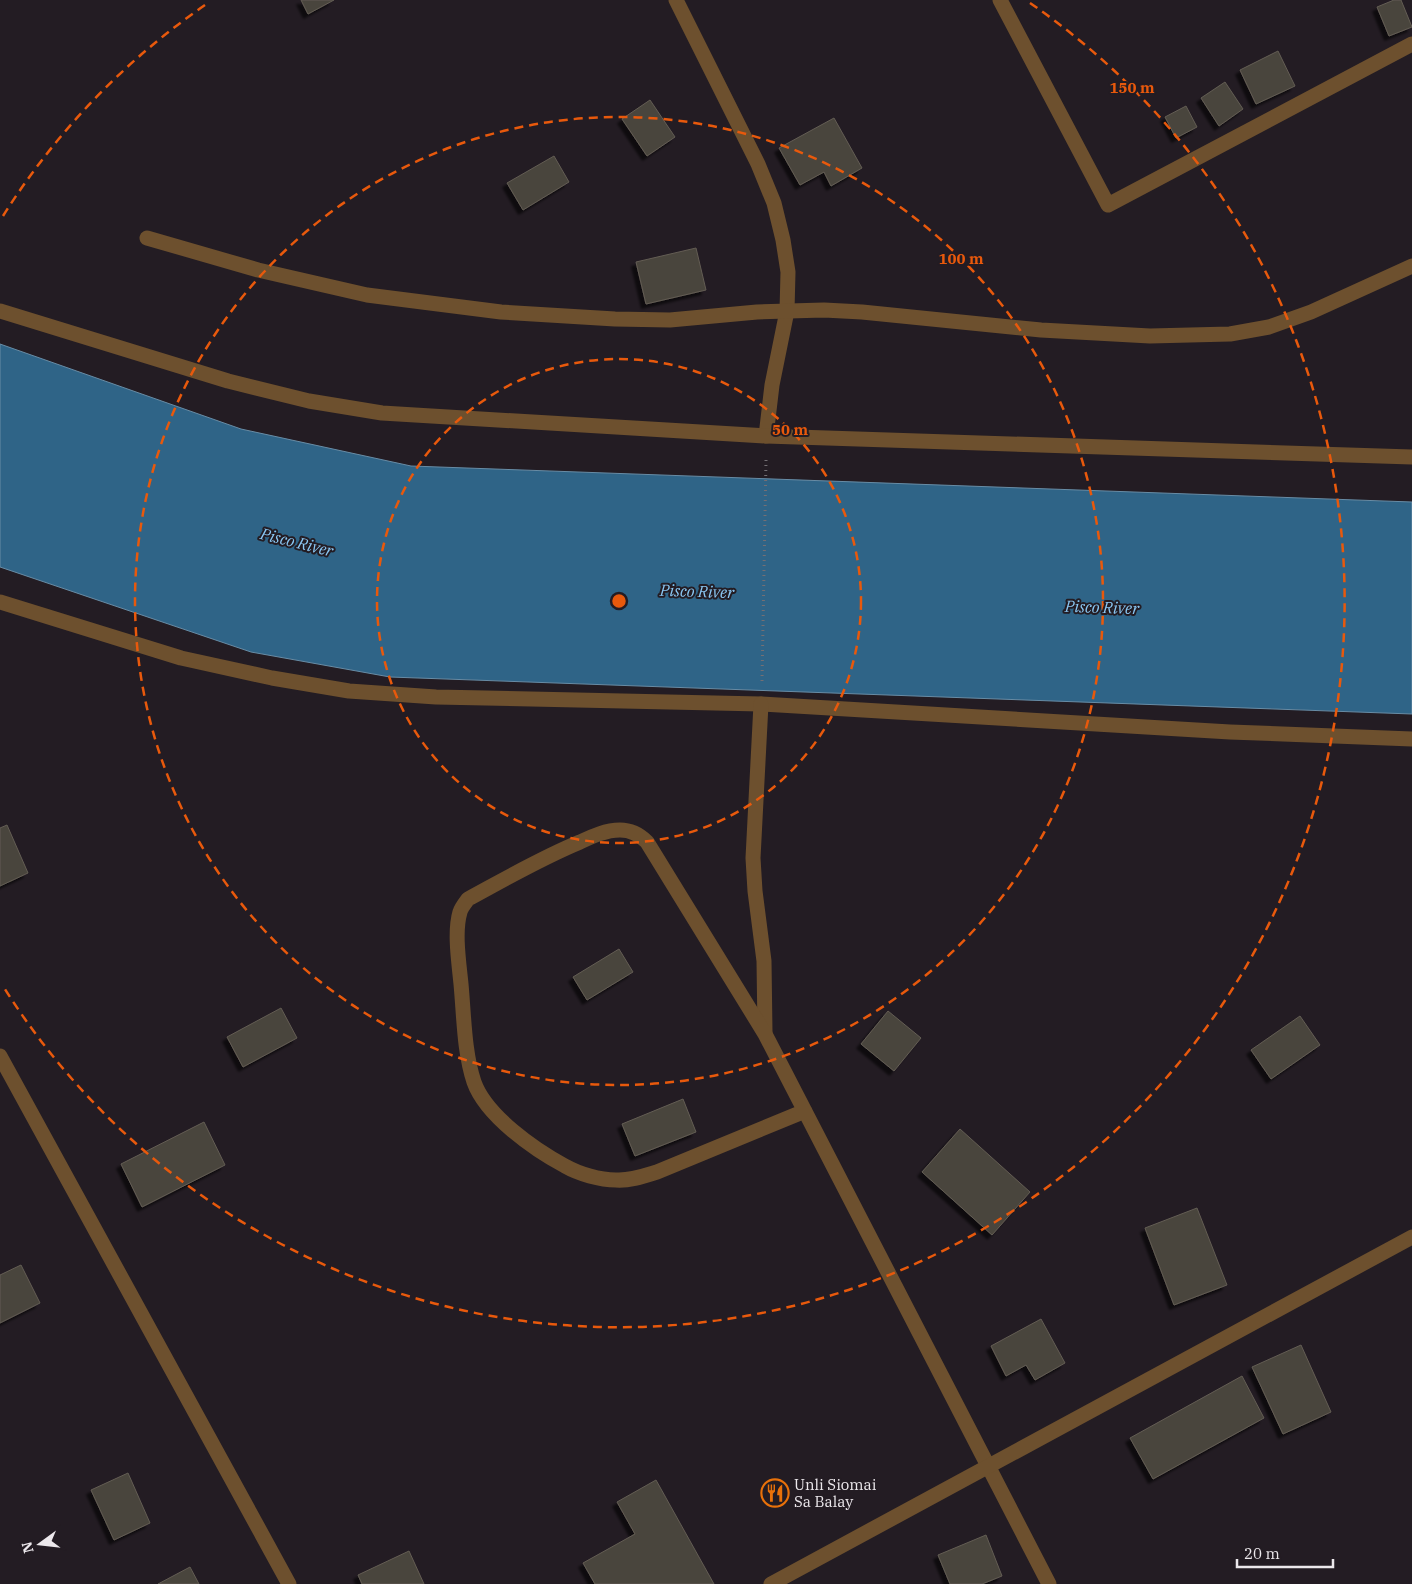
<svg xmlns="http://www.w3.org/2000/svg" width="1412" height="1584" font-family="'IBM Plex Serif',serif">
  <defs>
    <filter id="shadow"><feDropShadow dx="-4.5" dy="4.5" stdDeviation="1" flood-color="#0009"/></filter>
  </defs>
  <rect width="100%" height="100%" fill="#231c23"/>
  <path fill="#2f6487" stroke="#688ca5" d="M0,344L241,429L411,466L1412,502V714L390,677L251,652L0,567Z"/>
  <g fill="#4a453c" stroke="#635d54" filter="url(#shadow)">
    <path d="M301,0H334L308,14Z"/>
    <path d="M1394,0H1401L1412,27L1389,36L1377,7Z"/>
    <path d="M1278,51L1295,86L1256,104L1240,70Z"/>
    <path d="M1225,82L1243,109L1219,126L1201,98Z"/>
    <path d="M650,100L675,137L647,156L622,119Z"/>
    <path d="M1186,106L1197,127L1176,138L1165,117Z"/>
    <path d="M834,118L862,168L831,186L824,172L800,185L779,148Z"/>
    <path d="M554,156L569,182L523,210L507,183Z"/>
    <path d="M696,248L706,290L646,304L636,262Z"/>
    <path d="M7,825L28,873L0,886V828Z"/>
    <path d="M619,949L633,972L587,1000L573,977Z"/>
    <path d="M281,1008L297,1038L243,1067L227,1037Z"/>
    <path d="M888,1011L921,1038L894,1071L861,1044Z"/>
    <path d="M1300,1016L1320,1045L1271,1079L1251,1050Z"/>
    <path d="M683,1099L696,1132L635,1156L622,1124Z"/>
    <path d="M204,1122L225,1165L142,1207L121,1164Z"/>
    <path d="M960,1129L1030,1192L992,1235L922,1172Z"/>
    <path d="M1197,1208L1227,1285L1174,1305L1145,1228Z"/>
    <path d="M21,1265L40,1303L0,1323V1275Z"/>
    <path d="M1041,1319L1065,1363L1035,1380L1026,1365L1006,1376L991,1346Z"/>
    <path d="M1301,1345L1331,1412L1283,1434L1252,1367Z"/>
    <path d="M1242,1376L1264,1418L1153,1479L1130,1438Z"/>
    <path d="M128,1473L150,1523L114,1540L91,1490Z"/>
    <path d="M656,1480L714,1584H595L583,1563L635,1534L617,1502Z"/>
    <path d="M986,1535L1002,1576L982,1584H950L938,1555Z"/>
    <path d="M409,1551L424,1584H362L358,1575Z"/>
    <path d="M190,1567L199,1584H158Z"/>
  </g>
  <g fill="none" stroke-linecap="round" stroke-linejoin="round">
    <path stroke="#746f74" stroke-width="3" stroke-dasharray="1 4" stroke-linecap="butt" d="M762,681L766,460"/>
    <g stroke="#6d502e" stroke-width="15">
      <path d="M676,0L758,164L774,203L783,240L788,272L787,311L772,385L766,436"/>
      <path d="M1000,0L1108,205L1412,44"/>
      <path d="M147,238L258,270L367,295L501,312L615,319L670,320L757,312L824,310L862,312L1041,330L1150,336L1230,334L1269,327L1311,312L1412,266"/>
      <path d="M0,311L228,381L309,401L382,413L766,436L1412,457"/>
      <path d="M0,602L181,658L272,678L349,691L436,697L761,704L1230,732L1412,739"/>
      <path d="M761,704L753,858L755,891L764,961L765,1032"/>
      <path d="M0,1056L289,1584"/>
      <path d="M805,1111L657,1172C644,1176 630,1181 616,1180C600,1180 579,1174 565,1166C535,1150 486,1116 474,1082C464,1052 464,1016 461,984C459,963 454,932 460,912C461,908 465,903 468,899C505,879 541,858 580,842C593,836 606,830 620,830C631,830 639,834 647,842L765,1034L1049,1584"/>
      <path d="M771,1584L1412,1237"/>
    </g>
  </g>
  <g fill="none" stroke="#e8590c" stroke-width="2.5" stroke-dasharray="9 6">
    <circle cx="619" cy="601" r="242"/>
    <circle cx="619" cy="601" r="484"/>
    <path d="M3 216A726 726 0 0 1 208 3M1030 3A726 726 0 1 1 3 986"/>
  </g>
  <defs>
    <g id="restaurant-ring" transform="scale(1.4375)"><circle r="9.5" fill="#231c23" stroke="#e8710a" stroke-width="1.5"/><path d="M-5-6h1v4h1v-4h1v4h1v-4h1v5L-1.5 .5V6h-2V.5L-5-1ZM5-6V6H3V1.5H1.5Q1.5-4 5-6Z" fill="#e8710a"/></g>
  </defs>
  <g fill-rule="evenodd">
    <use href="#restaurant-ring" x="775" y="1493"/>
  </g>
  <g text-anchor="middle" dominant-baseline="central" stroke-width="4" stroke-linejoin="round" paint-order="stroke">
    <g font-size="15" fill="#ece8ec" stroke="#231c23" text-anchor="start">
      <text x="794" y="1484">Unli Siomai<tspan x="794" dy="17">Sa Balay</tspan></text>
    </g>
    <g font-size="16" font-style="italic" fill="#8bc8f4" stroke="#231c23">
      <text transform="translate(297 542) rotate(14)">Pisco River</text>
      <text transform="translate(697 591) rotate(2)">Pisco River</text>
      <text transform="translate(1102 607) rotate(2)">Pisco River</text>
    </g>
  </g>
  <circle cx="619" cy="601" r="8" fill="#e8590c" stroke="#231c23" stroke-width="2.5"/>
  <g font-size="15" text-anchor="middle" font-weight="bold" fill="#e8590c" stroke="#231c23" stroke-width="4" stroke-linejoin="round" paint-order="stroke">
    <text x="1132" y="93">150 m</text>
    <text x="961" y="264">100 m</text>
    <text x="790" y="435">50 m</text>
  </g>
  <g transform="translate(40 1544) rotate(255)" stroke="#231c23" stroke-width="4" paint-order="stroke">
  <path d="M0-4L9 19L0 12L-9 19Z" fill="#ece8ec"/>
  <text y="-8" font-size="14" font-weight="bold" text-anchor="middle" fill="#ece8ec">N</text>
  </g>
  <path d="M1237 1559v8h96v-8" fill="none" stroke="#ece8ec" stroke-width="2.5"/>
  <text x="1244" y="1559" font-size="15" fill="#ece8ec" stroke="#231c23" stroke-width="4" paint-order="stroke">20 m</text>
</svg>
